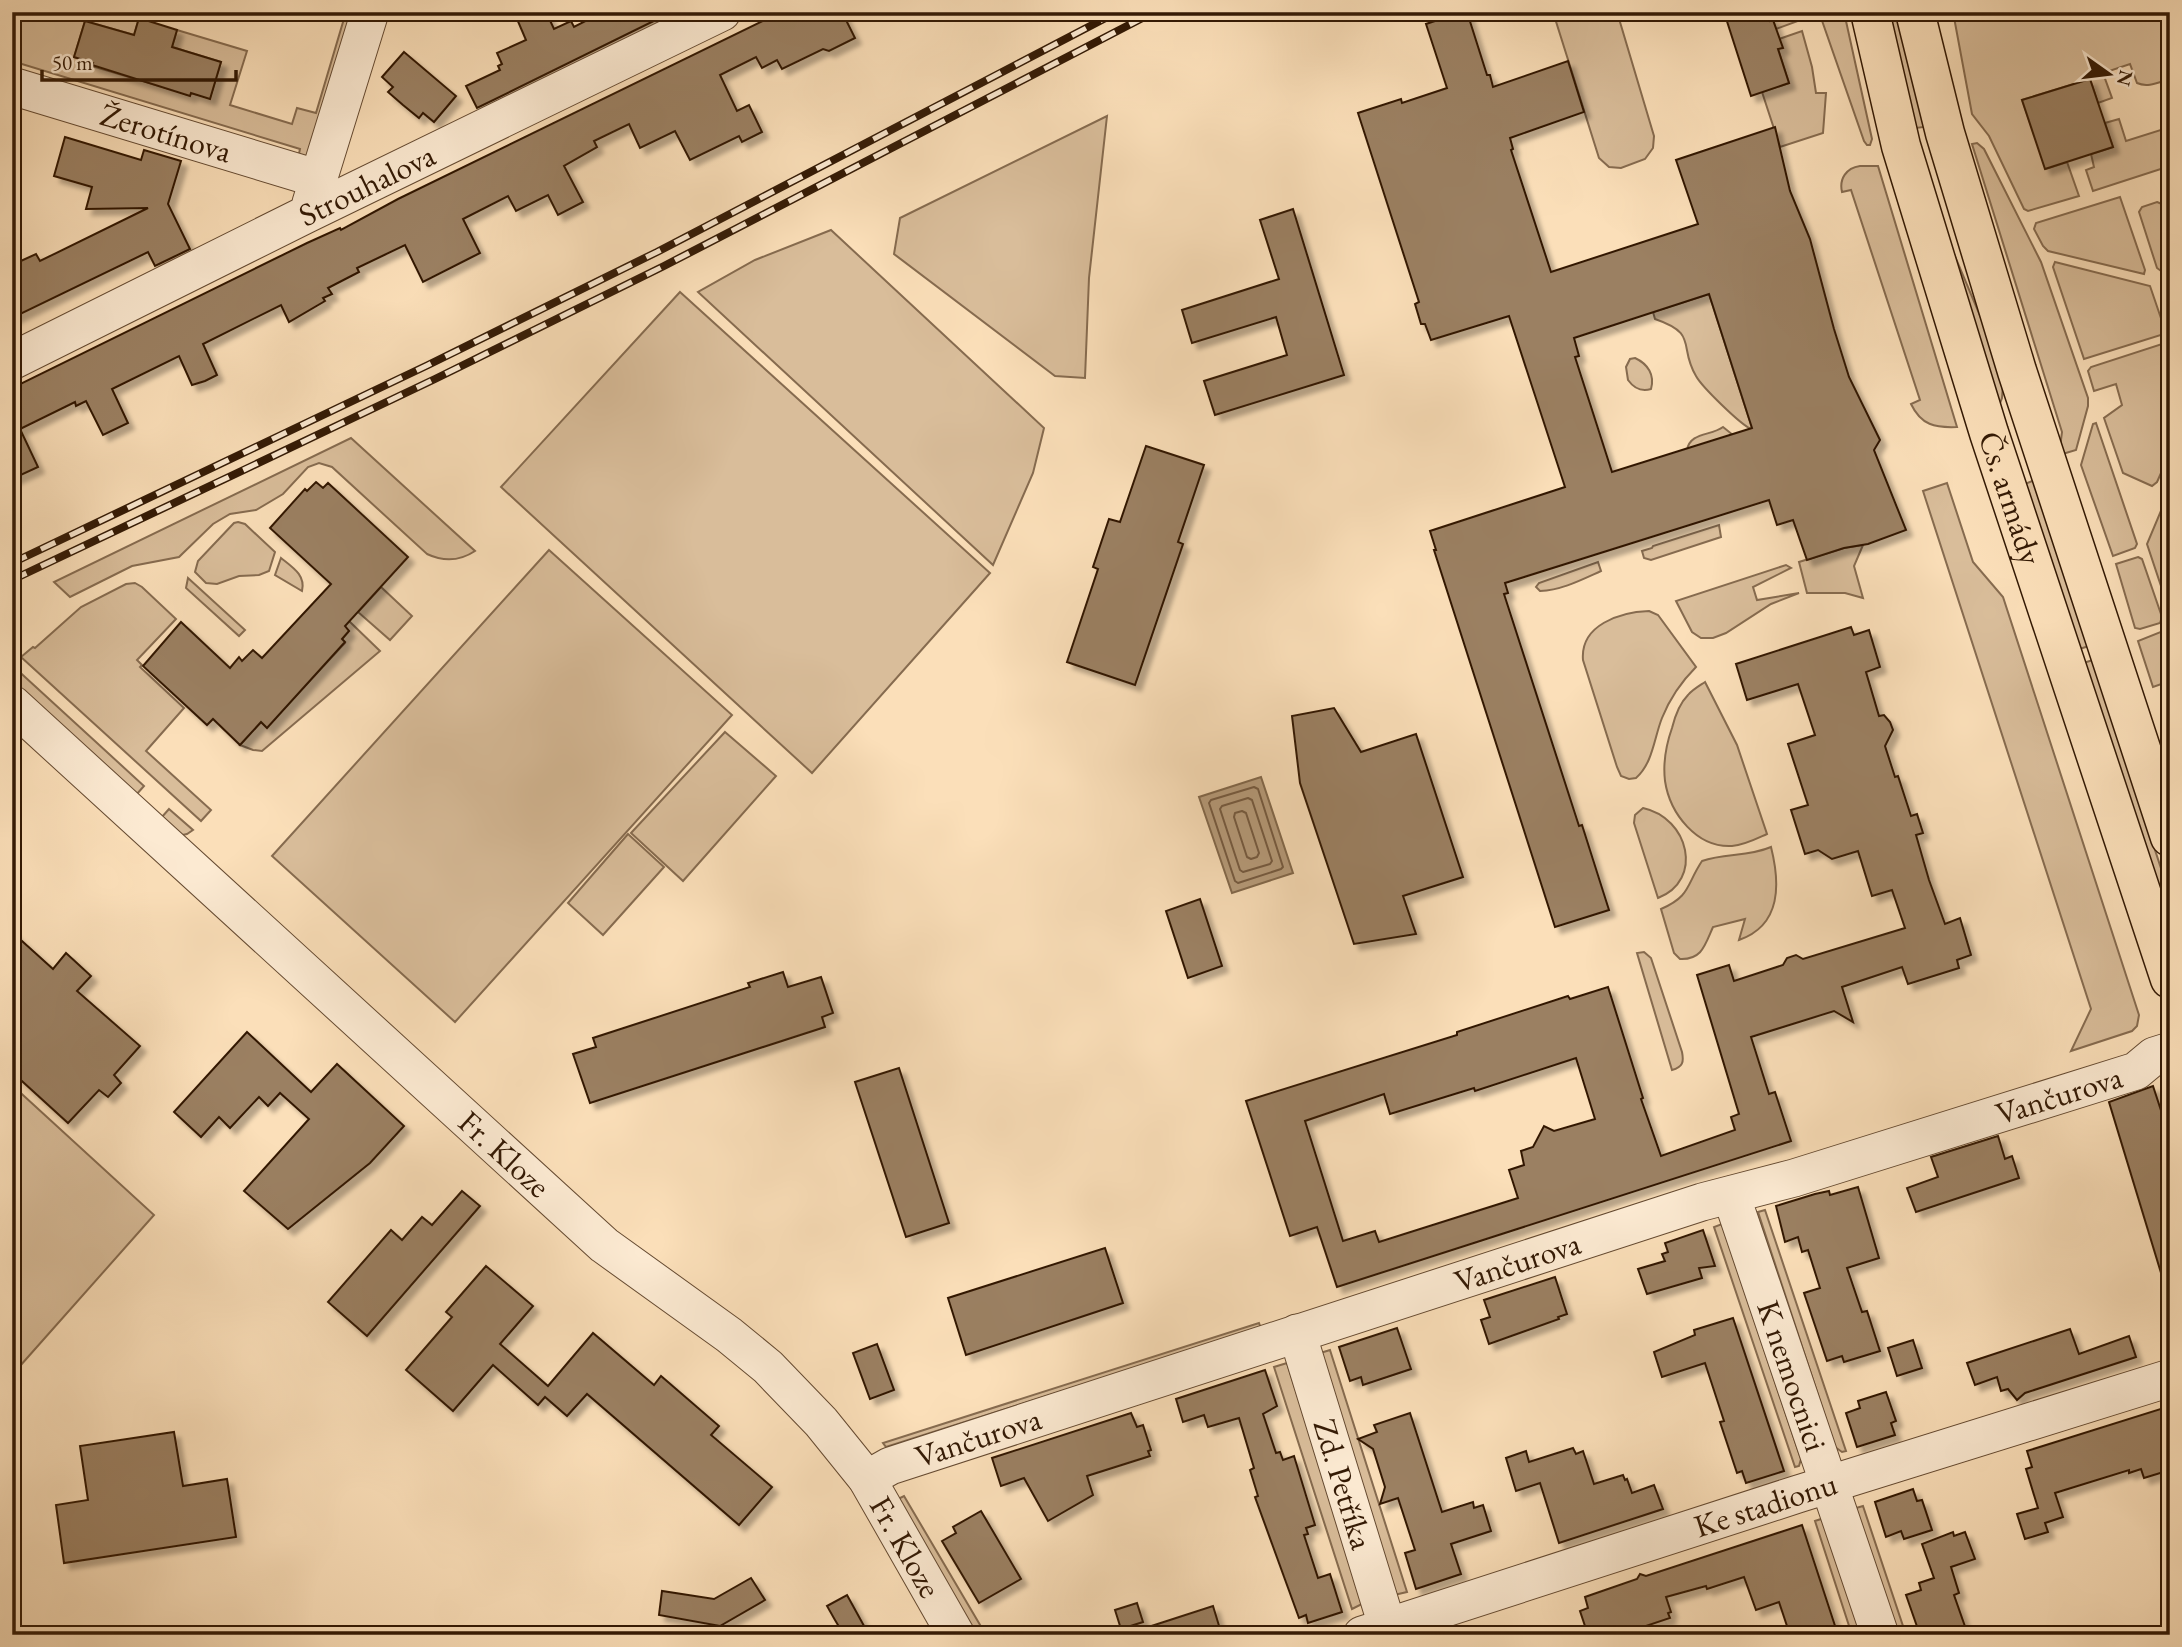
<svg xmlns="http://www.w3.org/2000/svg" width="2182" height="1647" font-family="'EB Garamond',serif">
  <defs>
    <filter id="shadow"><feDropShadow dx="6" dy="6" stdDeviation="2" flood-color="#0004"/></filter>
  </defs>
  <rect width="100%" height="100%" fill="#fbdfb9"/>
  <filter id="stains"><feTurbulence type="fractalNoise" baseFrequency=".00286" numOctaves="4"/><feColorMatrix values="0 0 0 0 .2 0 0 0 0 .09 0 0 0 0 .02 0 0 0 .5 -.17"/></filter>
  <radialGradient id="worn" r=".72"><stop offset=".6" stop-color="#630" stop-opacity="0"/><stop offset="1" stop-color="#630" stop-opacity=".3"/></radialGradient>
  <g fill="#d9bd9a" stroke="#866b4f" stroke-width="2">
    <path d="M12,12H119L139,18L134,35L85,21L74,57L93,63L92,66L190,95L191,93L210,98L221,62L172,47L177,30L247,51L230,105L292,124L297,108L316,113L346,12H359L316,152L297,163L300,149L12,61Z"/>
    <path d="M1553,12H1617L1654,136L1653,148L1645,159L1621,168L1609,167L1599,158Z"/>
    <path d="M1767,12H1795L1798,21L1776,29L1773,20L1770,21Z"/>
    <path d="M1819,12H1844L1872,139L1870,145H1867L1864,141Z"/>
    <path d="M1885,12H1899L1924,127L1916,128Z"/>
    <path d="M1953,12H2170V79C2159,82 2148,88 2137,83L2130,64L2103,73L2112,98L2098,103L2090,79L2022,100L2046,169L2067,162L2079,196L2028,211L2024,209L1989,136L1972,114Z"/>
    <path d="M1802,31L1812,67L1816,93H1826L1823,133L1780,147L1762,92L1789,83L1778,49L1782,47L1779,39Z"/>
    <path d="M1107,116L1089,278L1085,378L1055,376L894,254L900,218Z"/>
    <path d="M2119,119L2126,141L2170,127V166L2093,191L2086,170L2094,167L2091,154L2113,147L2105,123Z"/>
    <path d="M1977,143L1984,149L2041,262L2088,398V406L2076,450L2059,455L2062,432L1972,144Z"/>
    <path d="M1860,166H1878L1957,427C1935,428 1921,425 1911,404L1920,400L1851,190L1842,192C1839,179 1846,168 1860,166Z"/>
    <path d="M2120,197L2145,270L2144,274L2048,251L2043,246L2034,229L2036,223Z"/>
    <path d="M2157,202L2162,204L2170,228V268L2161,271L2157,268L2139,212L2142,207Z"/>
    <path d="M831,230L1044,428L1033,473L993,565L698,292L755,260Z"/>
    <path d="M1946,235L1984,325L2003,383L2002,398L1997,411Z"/>
    <path d="M2055,262L2150,286L2165,330L2164,334L2084,359L2053,267Z"/>
    <path d="M680,292L990,573L812,773L501,487Z"/>
    <path d="M1709,294L1752,428L1751,429C1740,424 1702,387 1696,376C1678,346 1699,334 1655,319L1653,312Z"/>
    <path d="M2165,343L2170,345V453L2157,482L2152,486L2123,473L2104,418L2122,405L2116,384L2094,391L2088,371L2091,367Z"/>
    <path d="M1635,358C1648,364 1655,375 1651,389C1641,392 1633,387 1628,380L1626,367L1630,359Z"/>
    <path d="M2096,423L2137,544L2135,548L2113,556L2081,465L2093,424Z"/>
    <path d="M1723,427L1733,435L1687,450C1690,432 1711,436 1723,427Z"/>
    <path d="M351,438L475,551C460,561 444,562 427,554L332,467L319,463L308,467L283,494L256,510L230,514L213,524L179,557L132,566L70,597L54,582Z"/>
    <path d="M2035,480L2089,646L2076,650L2022,485Z"/>
    <path d="M1947,483L1973,562L2003,597L2139,1015L2137,1026L2132,1031L2071,1051L2091,1009L1923,491Z"/>
    <path d="M2167,504H2170V606L2166,601L2147,544L2163,506Z"/>
    <path d="M238,522L245,524L275,552L269,571L259,575L239,576L217,584L206,583L195,572L198,561L234,523Z"/>
    <path d="M1719,525L1721,537L1651,560L1644,558L1642,551L1652,548L1653,546Z"/>
    <path d="M1863,545L1854,566L1863,598L1845,593H1807L1799,562L1844,548Z"/>
    <path d="M549,550L732,715L455,1022L272,856Z"/>
    <path d="M2138,557L2142,559L2162,617L2160,623L2140,629L2135,628L2116,564Z"/>
    <path d="M281,558C292,567 306,575 302,591L275,575Z"/>
    <path d="M1598,562L1601,571C1581,580 1562,590 1540,591L1536,587L1539,583Z"/>
    <path d="M1786,565L1791,568L1753,587L1757,600L1799,593L1771,604L1726,633L1713,638H1701L1692,632L1676,601Z"/>
    <path d="M188,578L245,630L239,636L186,588Z"/>
    <path d="M135,583L142,587L176,619L137,660L142,665L140,667L184,708L146,751L211,810L201,821L21,657L33,647L35,648L81,607L126,584Z"/>
    <path d="M381,587L412,616L390,640L358,612Z"/>
    <path d="M1649,611L1658,615L1696,667C1681,682 1670,698 1662,718C1654,738 1653,763 1636,778L1629,779L1621,776L1617,767L1583,660C1580,625 1620,612 1649,611Z"/>
    <path d="M349,621L380,651L262,751L253,750L240,745L261,722L267,727L345,643L342,639L349,631L344,626Z"/>
    <path d="M2163,631L2167,633L2170,639V681L2153,687L2138,641Z"/>
    <path d="M2093,660L2170,896V942L2080,664Z"/>
    <path d="M13,666L144,786L136,795L12,684Z"/>
    <path d="M1705,682L1737,745L1767,834C1756,839 1745,845 1732,846C1697,848 1670,814 1665,781C1663,764 1666,745 1672,728C1675,716 1679,704 1688,695C1692,690 1699,686 1705,682Z"/>
    <path d="M725,732L776,776L683,881L631,833Z"/>
    <path d="M1643,808C1689,818 1704,880 1658,898L1634,823L1635,815Z"/>
    <path d="M169,809L193,830L187,834L178,836L161,818Z"/>
    <path d="M628,834L664,867L603,935L568,903Z"/>
    <path d="M1771,847C1780,883 1782,925 1739,940L1745,919L1713,927C1705,945 1702,960 1680,959L1674,953L1661,909C1691,896 1686,885 1702,861C1725,853 1748,857 1771,847Z"/>
    <path d="M1644,952L1651,958L1682,1052C1684,1062 1683,1067 1672,1070L1637,953Z"/>
    <path d="M12,1085L154,1215L12,1375Z"/>
    <path d="M1765,1210L1846,1451L1842,1452L1835,1447L1758,1212Z"/>
    <path d="M1722,1224L1801,1459L1799,1466L1795,1467L1714,1227Z"/>
    <path d="M1259,1323L1261,1328L886,1447L883,1443Z"/>
    <path d="M1330,1350L1407,1592L1394,1595L1317,1354Z"/>
    <path d="M1287,1363L1364,1603L1352,1609L1274,1367Z"/>
    <path d="M904,1496L986,1635H972L894,1501Z"/>
    <path d="M1863,1506L1906,1635H1896L1856,1515V1508Z"/>
    <path d="M1821,1519L1828,1529L1863,1635H1852L1815,1521Z"/>
  </g>
  <path fill="#b79c7b" stroke="#82684b" stroke-width="2" d="M1261,777L1293,873L1232,893L1199,797Z"/>
  <g fill="none" stroke-linecap="round" stroke-linejoin="round">
    <g stroke="#755a40" stroke-width="2">
      <path d="M1254,787L1258,789L1283,867L1281,869L1238,883L1235,881L1209,803L1211,800Z"/>
      <path d="M1248,798L1252,800L1272,861L1270,864L1243,872L1240,870L1220,809L1222,806Z"/>
      <path d="M1242,811L1246,813L1259,853L1257,857L1251,859L1247,857L1234,817L1235,813Z"/>
    </g>
  </g>
  <g fill="#9b8062" stroke="#331904" stroke-width="2" fill-rule="evenodd" filter="url(#shadow)">
    <path d="M514,12H546L554,29L571,21L574,27L603,12H672L477,108L466,86L500,70L498,66L502,64L497,53L526,40Z"/>
    <path d="M781,12H793L797,20L813,12H842L855,38L829,51L823,49L782,69L777,60L762,68L756,57L720,75L737,111L749,105L762,132L742,142L739,136L690,160L675,131L640,148L629,124L594,141L597,147L564,166L583,202L558,215L548,195L516,211L508,196L463,219L480,253L423,282L405,245L357,268L359,272L328,288L332,294L323,298L325,301L289,322L281,305L203,344L217,375L205,381L192,385L179,356L112,389L128,423L103,435L86,401L76,406L75,402L20,429L38,467L12,479V388L307,243L340,228L341,230L398,199Z"/>
    <path d="M1462,12H1467L1487,75H1490L1493,87L1568,61L1584,112L1510,138L1513,149L1511,150L1551,272L1698,224L1676,160L1775,127L1790,191L1810,239L1834,329L1849,377L1880,440L1874,450L1906,530L1868,544L1844,548L1807,560L1793,520L1777,525L1769,500L1505,583L1508,593L1504,594L1579,826L1582,825L1609,910L1555,927L1434,550H1436L1430,531L1565,487L1509,316L1431,340L1425,324H1421L1415,304L1419,302L1358,113L1401,99L1402,103L1447,88L1426,24ZM1709,294L1752,428L1612,472L1575,357L1579,356L1574,338Z"/>
    <path d="M1724,12H1767L1770,21L1773,20L1783,48L1778,49L1789,83L1751,96Z"/>
    <path d="M139,18L177,30L172,47L221,62L210,99L191,93L190,96L92,65L93,63L74,57L85,21L134,35Z"/>
    <path d="M404,52L456,96L434,122L423,113L419,118L403,105L388,92L393,87L382,77Z"/>
    <path d="M2090,79L2113,147L2045,169L2022,100Z"/>
    <path d="M65,137L141,160L144,150L181,161L168,204L190,249L155,266L148,252L12,318V265L36,254L40,261L148,208L86,209L92,187L54,176Z"/>
    <path d="M1293,209L1344,375L1215,415L1204,381L1287,355L1276,317L1192,343L1182,310L1279,279L1260,220Z"/>
    <path d="M1146,446L1204,465L1178,542L1183,544L1135,685L1067,662L1098,569L1093,567L1109,519L1120,522Z"/>
    <path d="M316,482L323,488L328,483L408,557L345,626L349,631L342,639L345,642L267,728L261,722L240,745L213,719L207,725L143,666L181,622L230,668L239,657L242,661L253,650L262,658L331,584L270,528L305,489L307,491Z"/>
    <path d="M1851,627L1854,635L1869,630L1880,667L1866,672L1879,716L1884,715L1890,722L1893,730L1885,746L1895,777L1898,776L1911,816L1917,814L1923,833L1916,835L1929,880L1945,924L1960,918L1971,955L1957,960L1959,968L1908,984L1902,967L1842,987L1853,1022L1834,1011L1751,1037L1769,1094L1775,1092L1791,1141L1337,1287L1317,1227L1290,1236L1246,1101L1457,1035V1032L1568,996L1570,999L1608,987L1643,1098L1641,1099L1661,1156L1735,1130L1731,1117L1739,1114L1697,975L1729,965L1734,981L1783,965L1787,958L1796,955L1803,959L1905,928L1892,890L1872,896L1858,851L1832,859L1818,850L1805,854L1791,810L1808,805L1788,744L1815,735L1798,684L1747,700L1736,664ZM1576,1058L1595,1119L1554,1131L1544,1126L1533,1147L1521,1151L1524,1165L1509,1170L1518,1198L1379,1242L1375,1231L1343,1241L1305,1121L1384,1094L1390,1114L1474,1088L1475,1091Z"/>
    <path d="M1334,708L1361,752L1416,734L1463,877L1403,896L1416,934L1354,944L1300,783L1292,716Z"/>
    <path d="M1200,899L1222,966L1188,978L1166,911Z"/>
    <path d="M12,932L53,969L66,953L91,976L77,991L140,1046L114,1075L121,1083L108,1097L99,1090L68,1123L12,1072Z"/>
    <path d="M783,972L788,987L821,977L833,1013L822,1017L825,1027L590,1103L573,1054L596,1047L593,1038L750,987L748,983Z"/>
    <path d="M247,1032L311,1092L337,1064L404,1126L370,1163L288,1229L244,1191L309,1119L280,1093L268,1106L259,1097L230,1128L219,1117L201,1137L174,1112Z"/>
    <path d="M899,1068L949,1223L906,1237L855,1082Z"/>
    <path d="M2153,1086L2170,1138V1286H2165L2109,1102Z"/>
    <path d="M1998,1136L2005,1159L2012,1156L2019,1178L1916,1212L1907,1188L1938,1177L1931,1157Z"/>
    <path d="M1858,1187L1879,1258L1847,1268L1862,1312L1867,1311L1880,1351L1844,1362L1842,1356L1827,1361L1804,1293L1820,1288L1808,1250L1802,1252L1798,1237L1785,1242L1776,1206L1815,1194L1829,1191L1830,1195Z"/>
    <path d="M462,1191L480,1206L367,1336L328,1302L391,1230L402,1240L422,1217L432,1225Z"/>
    <path d="M1703,1230L1715,1266L1699,1268L1702,1278L1647,1294L1638,1269L1665,1261L1662,1254L1668,1252L1665,1243Z"/>
    <path d="M1105,1248L1123,1303L966,1355L948,1298Z"/>
    <path d="M486,1266L533,1306L500,1344L548,1386L593,1333L654,1385L661,1376L719,1426L711,1435L772,1487L739,1525L587,1394L567,1416L545,1397L538,1405L493,1365L453,1411L406,1370L452,1317L446,1312Z"/>
    <path d="M1555,1277L1567,1314L1558,1317L1559,1319L1489,1344L1481,1320L1490,1317L1484,1300Z"/>
    <path d="M1733,1318L1784,1471L1746,1483L1742,1471L1737,1473L1720,1422L1724,1421L1705,1363L1662,1377L1654,1352L1695,1335L1694,1330Z"/>
    <path d="M1397,1328L1411,1369L1363,1385L1361,1377L1350,1381L1339,1347Z"/>
    <path d="M2070,1329L2079,1354L2129,1336L2136,1357L2025,1393L2017,1400L2008,1389L2001,1391L1997,1377L1975,1385L1967,1363Z"/>
    <path d="M1913,1340L1922,1368L1897,1376L1888,1348Z"/>
    <path d="M877,1344L894,1390L870,1399L853,1353Z"/>
    <path d="M1265,1370L1277,1406L1263,1414L1276,1453L1280,1452L1283,1460L1294,1456L1315,1525L1306,1528L1308,1534L1304,1535L1318,1578L1330,1574L1342,1612L1308,1623L1306,1615L1299,1618L1255,1497L1258,1496L1250,1470L1254,1468L1239,1418L1208,1427L1204,1415L1183,1422L1176,1399Z"/>
    <path d="M1886,1392L1896,1421L1891,1423L1895,1435L1857,1447L1846,1413L1860,1408L1858,1401Z"/>
    <path d="M2170,1406V1470L2144,1478L2141,1469L2129,1473V1470L2055,1493L2063,1517L2045,1523L2048,1532L2025,1539L2017,1514L2038,1508L2026,1469L2032,1467L2027,1451Z"/>
    <path d="M1131,1413L1137,1427L1143,1425L1151,1450L1148,1451L1150,1456L1087,1476L1093,1495L1048,1521L1024,1478L1001,1486L992,1458Z"/>
    <path d="M1410,1413L1442,1512L1473,1502L1474,1508L1483,1505L1491,1531L1451,1544L1461,1574L1416,1589L1405,1553L1415,1550L1398,1498L1380,1504L1385,1487L1373,1449L1358,1439L1377,1432L1374,1425Z"/>
    <path d="M174,1432L183,1486L227,1479L236,1537L64,1563L56,1505L88,1500L80,1446Z"/>
    <path d="M1573,1448L1576,1454L1583,1451L1594,1484L1623,1475L1625,1480L1627,1479L1632,1493L1654,1485L1663,1509L1559,1543L1540,1483L1516,1491L1506,1458L1526,1451L1529,1462Z"/>
    <path d="M1913,1489L1917,1501L1922,1500L1932,1530L1904,1539L1901,1531L1886,1537L1875,1502Z"/>
    <path d="M981,1511L1021,1579L979,1603L942,1541L956,1533L953,1527Z"/>
    <path d="M1802,1525L1838,1635H1790L1779,1602L1756,1610L1744,1577L1707,1589L1706,1586L1666,1597L1671,1612L1668,1613L1670,1618L1619,1635H1588L1580,1611L1588,1608L1585,1597L1637,1579L1640,1574L1646,1576Z"/>
    <path d="M1953,1532L1954,1536L1965,1532L1975,1559L1951,1567L1959,1593L1954,1595L1968,1635H1920L1906,1595L1921,1590L1919,1583L1934,1578L1922,1544Z"/>
    <path d="M751,1578L765,1600L720,1626L659,1615L662,1591L714,1599Z"/>
    <path d="M847,1595L869,1635H844L835,1620L827,1606Z"/>
    <path d="M1137,1603L1143,1622L1121,1629L1115,1610Z"/>
    <path d="M1213,1606L1220,1629L1202,1635H1137L1136,1631Z"/>
  </g>
  <g fill="none" stroke-linecap="round" stroke-linejoin="round">
    <g stroke="#654a31" stroke-width="39">
      <g id="minor">
        <path id="s1" d="M12,86L319,179"/>
        <path d="M311,203L370,12"/>
        <path id="s2" d="M12,361L307,214L722,12"/>
        <path id="s3" d="M12,704L604,1245L729,1335L768,1367L821,1422L867,1479L956,1635"/>
        <path id="s4" d="M1731,1195L1880,1635"/>
        <path id="s5" d="M1297,1333L1390,1635"/>
        <path id="s6" d="M867,1479L890,1466L1702,1202L1794,1178L2136,1071L2154,1056L2170,1051"/>
        <path id="s7" d="M1362,1635L1798,1494L2170,1378"/>
      </g>
    </g>
    <g stroke="#331904" stroke-width="41">
      <g id="major">
        <path id="s8" d="M1870,12L1901,146L1989,433L2170,979"/>
        <path d="M1915,12L1945,133L2017,371L2170,837"/>
      </g>
    </g>
    <use href="#minor" stroke="#fcead2" stroke-width="37"/>
    <use href="#major" stroke="#fbdfb9" stroke-width="38"/>
    <g stroke="#331904" stroke-width="8">
      <g id="rail">
        <path d="M12,563L428,365L657,252L1117,12"/>
        <path d="M12,580L435,379L664,266L1154,12"/>
      </g>
    </g>
    <use href="#rail" stroke="#fcead2" stroke-width="5" stroke-dasharray="16" stroke-linecap="butt"/>
  </g>
  <g text-anchor="middle" dominant-baseline="central" stroke-width="5" stroke-linejoin="round" paint-order="stroke">
    <g font-size="32" fill="#331904" stroke="#fcead2">
      <text stroke="none"><textPath href="#s1" startOffset="161">Žerotínova</textPath></text>
      <text stroke="none"><textPath href="#s2" startOffset="396">Strouhalova</textPath></text>
      <text stroke="none"><textPath href="#s8" startOffset="506">Čs. armády</textPath></text>
      <text stroke="none"><textPath href="#s6" startOffset="1253">Vančurova</textPath></text>
      <text stroke="none"><textPath href="#s3" startOffset="667">Fr. Kloze</textPath></text>
      <text stroke="none"><textPath href="#s6" startOffset="686">Vančurova</textPath></text>
      <text stroke="none"><textPath href="#s4" startOffset="191">K nemocnici</textPath></text>
      <text stroke="none"><textPath href="#s6" startOffset="119">Vančurova</textPath></text>
      <text stroke="none"><textPath href="#s5" startOffset="158">Zd. Petříka</textPath></text>
      <text stroke="none"><textPath href="#s7" startOffset="424">Ke stadionu</textPath></text>
      <text stroke="none"><textPath href="#s3" startOffset="1234">Fr. Kloze</textPath></text>
    </g>
  </g>
  <rect width="2182" height="1647" fill="none" stroke="#fbdfb9" stroke-width="42"/>
  <rect x="14" y="14" width="2154" height="1619" fill="none" stroke="#331904" stroke-width="3.5"/>
  <rect x="21" y="21" width="2140" height="1605" fill="none" stroke="#331904" stroke-width="2"/>
  <g transform="translate(2109 74) rotate(104)" stroke="#fcead2" stroke-width="5" paint-order="stroke">
  <path d="M0-5L12 26L0 18L-12 26Z" fill="#331904"/>
  <text y="-10" font-size="19" font-weight="bold" text-anchor="middle" fill="#331904">N</text>
  </g>
  <path d="M42 70v10h194v-10" fill="none" stroke="#331904" stroke-width="3.5"/>
  <text x="52" y="70" font-size="21" fill="#331904" stroke="#fcead2" stroke-width="5" paint-order="stroke">50 m</text>
  <rect width="100%" height="100%" filter="url(#stains)"/>
  <rect width="100%" height="100%" fill="url(#worn)"/>
</svg>
